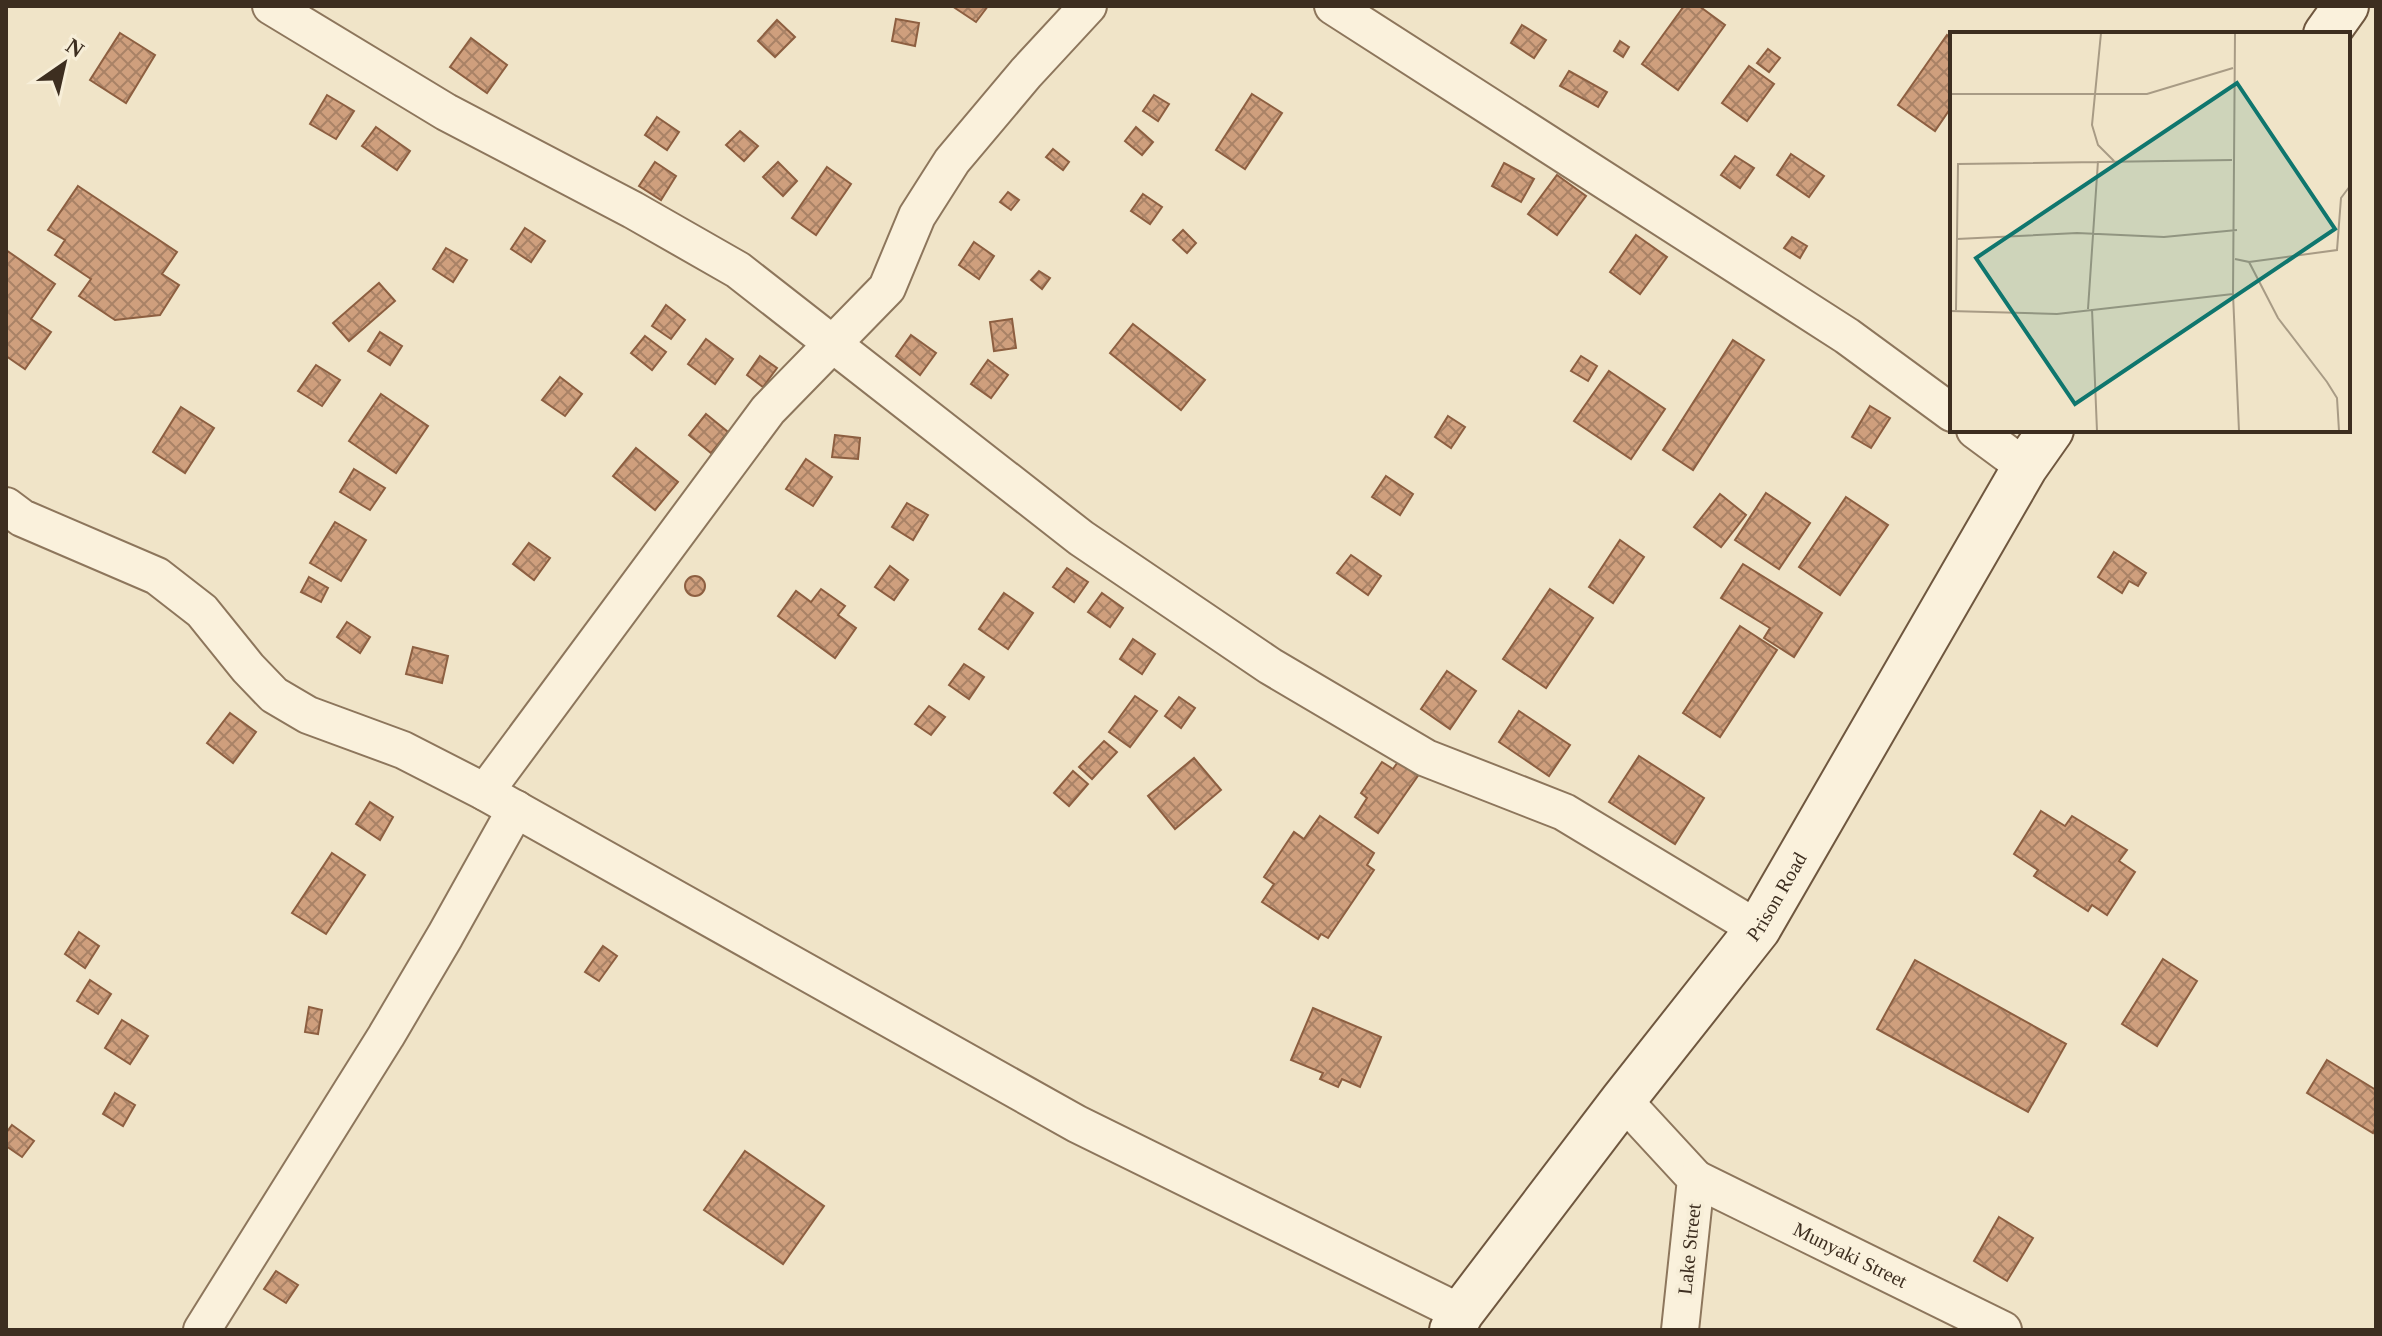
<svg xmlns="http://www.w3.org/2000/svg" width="2382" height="1336" font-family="Georgia,serif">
  <defs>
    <pattern id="building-cross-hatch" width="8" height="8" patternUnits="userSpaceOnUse" patternTransform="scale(2)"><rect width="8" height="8" fill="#cf9f7d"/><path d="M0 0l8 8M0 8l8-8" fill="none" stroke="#a98266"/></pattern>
  </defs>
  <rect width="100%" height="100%" fill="#f0e4c8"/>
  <g fill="url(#building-cross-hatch)" stroke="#8d5f41" stroke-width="2">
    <path d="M952,6H988L976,22Z"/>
    <path d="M1684,6H1699L1725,25L1678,90L1642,64Z"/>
    <path d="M896,19L919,23L915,46L892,41Z"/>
    <path d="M777,20L795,37L775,57L758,41Z"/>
    <path d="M1522,25L1546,40L1534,58L1511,43Z"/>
    <path d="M120,33L155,55L126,103L90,80Z"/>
    <path d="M1947,35L1952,39V106L1935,131L1898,105Z"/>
    <path d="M471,38L507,65L487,93L450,67Z"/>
    <path d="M1620,41L1629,47L1623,57L1614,51Z"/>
    <path d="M1768,49L1780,58L1769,72L1757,63Z"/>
    <path d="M1749,66L1774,84L1747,121L1722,103Z"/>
    <path d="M1569,71L1607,92L1598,107L1560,86Z"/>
    <path d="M1252,94L1282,113L1245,169L1216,150Z"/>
    <path d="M327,95L354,111L336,139L310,124Z"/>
    <path d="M1154,95L1169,104L1158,121L1143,111Z"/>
    <path d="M657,117L679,132L667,150L645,135Z"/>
    <path d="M376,127L410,151L397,170L362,146Z"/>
    <path d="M1136,127L1153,142L1142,155L1125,141Z"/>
    <path d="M740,131L758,146L744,161L726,145Z"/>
    <path d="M1053,149L1069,162L1063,170L1046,157Z"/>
    <path d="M1791,154L1824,176L1809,197L1777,175Z"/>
    <path d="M1735,156L1754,168L1740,188L1721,175Z"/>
    <path d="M655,162L676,176L661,200L639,186Z"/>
    <path d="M778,162L797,181L783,196L763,177Z"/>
    <path d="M1504,163L1534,179L1521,202L1492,186Z"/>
    <path d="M827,167L851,184L816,235L792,218Z"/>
    <path d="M1557,175L1586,196L1557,235L1528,214Z"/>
    <path d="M78,186L177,252L162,274L179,285L160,315L115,320L79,296L91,279L55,255L65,240L48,230Z"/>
    <path d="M1008,192L1019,200L1011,210L1000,202Z"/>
    <path d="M1143,194L1162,207L1150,224L1131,211Z"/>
    <path d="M525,228L545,241L531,262L511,249Z"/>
    <path d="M1183,230L1196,243L1187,253L1173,240Z"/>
    <path d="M1636,235L1667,257L1640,294L1610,272Z"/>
    <path d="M1792,237L1807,246L1800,258L1784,248Z"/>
    <path d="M974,242L994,256L979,279L959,265Z"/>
    <path d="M446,248L467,260L453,282L433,269Z"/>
    <path d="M6,250L55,284L31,319L51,332L25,369L6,356Z"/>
    <path d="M1039,271L1050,278L1042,289L1031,280Z"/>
    <path d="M379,283L395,301L349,341L333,323Z"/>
    <path d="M666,305L685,320L671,339L652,326Z"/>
    <path d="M1012,319L1016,348L994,351L990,322Z"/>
    <path d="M1133,324L1205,380L1181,410L1110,353Z"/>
    <path d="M380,332L402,346L390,365L368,351Z"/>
    <path d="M911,335L936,353L920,375L896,356Z"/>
    <path d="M645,336L666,352L652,370L631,353Z"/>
    <path d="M706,339L733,359L715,384L688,364Z"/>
    <path d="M1733,340L1764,360L1693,470L1663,450Z"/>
    <path d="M760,356L777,368L763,387L747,375Z"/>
    <path d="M1581,356L1597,366L1588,381L1571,371Z"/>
    <path d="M988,360L1008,375L991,398L971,384Z"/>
    <path d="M316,365L340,380L322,406L298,391Z"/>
    <path d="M1609,371L1665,409L1631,459L1574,421Z"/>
    <path d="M560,377L582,394L565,416L542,400Z"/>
    <path d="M381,394L428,426L396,473L349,441Z"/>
    <path d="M1870,406L1890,418L1871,448L1852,437Z"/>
    <path d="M181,407L214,428L185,473L153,452Z"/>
    <path d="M706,414L728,432L711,453L689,435Z"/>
    <path d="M1448,416L1465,427L1451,448L1435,437Z"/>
    <path d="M835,435L860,438L858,459L832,457Z"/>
    <path d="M636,448L678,482L655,510L613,476Z"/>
    <path d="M806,459L832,477L813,506L786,489Z"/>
    <path d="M354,469L385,488L370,510L340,492Z"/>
    <path d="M1386,476L1413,494L1400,515L1372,497Z"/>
    <path d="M1766,493L1810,523L1779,569L1735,540Z"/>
    <path d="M1720,494L1746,515L1721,547L1694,527Z"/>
    <path d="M1846,497L1888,525L1840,595L1799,567Z"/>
    <path d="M907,503L928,515L913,540L892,527Z"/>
    <path d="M335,522L366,540L341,581L310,563Z"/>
    <path d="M1620,540L1644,557L1613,603L1589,587Z"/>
    <path d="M529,543L550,558L534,580L513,564Z"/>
    <path d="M2114,552L2146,573L2138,586L2129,581L2122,593L2098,577Z"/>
    <path d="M1351,555L1381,576L1368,595L1337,573Z"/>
    <path d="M1743,564L1822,613L1794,657L1764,638L1770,628L1721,598Z"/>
    <path d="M890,566L908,580L894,600L875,587Z"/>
    <path d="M1067,568L1088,582L1074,602L1053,587Z"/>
    <circle cx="695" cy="586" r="10"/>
    <path d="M309,577L328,588L321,602L301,592Z"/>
    <path d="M821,589L845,606L838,615L856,628L835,658L778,616L796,591L811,602Z"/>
    <path d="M1550,589L1593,618L1546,688L1503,659Z"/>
    <path d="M1004,593L1033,613L1008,649L979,629Z"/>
    <path d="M1102,593L1123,608L1110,627L1088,612Z"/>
    <path d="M347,622L370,637L360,653L337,637Z"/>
    <path d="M1740,626L1777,650L1720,737L1683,713Z"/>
    <path d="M1133,639L1155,654L1142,674L1120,659Z"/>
    <path d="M413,647L448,656L442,683L406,674Z"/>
    <path d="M964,664L984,677L969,699L949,685Z"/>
    <path d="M1447,671L1476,691L1450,729L1421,709Z"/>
    <path d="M1135,696L1157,711L1130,747L1109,732Z"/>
    <path d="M1179,697L1195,708L1181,728L1165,716Z"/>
    <path d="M929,706L945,717L931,735L915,724Z"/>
    <path d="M1519,711L1570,745L1549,776L1499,742Z"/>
    <path d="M230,713L256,732L233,763L207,743Z"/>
    <path d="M1104,741L1117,752L1092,779L1079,767Z"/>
    <path d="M1402,756L1422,770L1378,833L1355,817L1367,798L1361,793L1382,762L1393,769Z"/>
    <path d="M1639,756L1704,798L1675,844L1609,802Z"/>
    <path d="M1194,758L1221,790L1175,829L1148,796Z"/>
    <path d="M1073,771L1088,784L1069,806L1054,793Z"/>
    <path d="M370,802L393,817L380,840L356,824Z"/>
    <path d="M2041,811L2065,826L2072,816L2127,850L2119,861L2135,872L2107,915L2092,905L2088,911L2034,876L2038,870L2014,854Z"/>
    <path d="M1320,816L1374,853L1367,865L1374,870L1328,938L1321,934L1318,939L1262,902L1274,884L1264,877L1294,832L1304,839Z"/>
    <path d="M332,853L365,875L326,934L292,913Z"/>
    <path d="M79,932L99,946L85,968L65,954Z"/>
    <path d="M603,946L617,956L599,981L585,972Z"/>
    <path d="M2163,959L2197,981L2157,1046L2122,1024Z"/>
    <path d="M1915,960L2066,1044L2028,1112L1877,1029Z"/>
    <path d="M90,980L111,994L98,1014L77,1001Z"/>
    <path d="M309,1007L322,1010L318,1034L305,1032Z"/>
    <path d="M1313,1008L1381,1037L1360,1087L1342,1079L1338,1087L1320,1079L1323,1073L1291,1060Z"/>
    <path d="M122,1020L148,1036L130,1064L105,1048Z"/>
    <path d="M2327,1060L2376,1090V1128L2373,1133L2307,1093Z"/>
    <path d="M115,1093L135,1105L123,1126L103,1114Z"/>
    <path d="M12,1125L34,1141L22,1157L6,1146V1133Z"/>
    <path d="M745,1151L824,1206L783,1264L704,1210Z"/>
    <path d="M1999,1217L2033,1238L2007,1281L1974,1261Z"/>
    <path d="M276,1271L298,1285L286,1303L264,1289Z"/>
  </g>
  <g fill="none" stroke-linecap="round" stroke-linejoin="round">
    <g stroke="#8d765c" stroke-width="40">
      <g id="street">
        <path d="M271,6L446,112L633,210L738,270L1081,538L1270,666L1426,758L1564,812L1758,929"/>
        <path d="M1333,6L1847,336L1952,413"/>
        <path d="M1975,430L2025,467"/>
        <path d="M6,506L22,518L157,576L202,611L248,668L274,695L308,715L403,750L485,792L1077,1124L1461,1313"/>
        <path d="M485,792L768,410L887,288L917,216L952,161L1026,73L1088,6"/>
        <path d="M1623,1100L1696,1179L1680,1330"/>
        <path id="s1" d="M1696,1179L2003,1330"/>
        <path d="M202,1330L386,1036L445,936L516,809"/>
      </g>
    </g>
    <g stroke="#6f573f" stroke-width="48">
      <g id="secondary">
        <path d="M2326,34L2346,6"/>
        <path id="s2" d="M1452,1330L1461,1313L1623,1100L1758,929L2025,467L2051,430"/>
      </g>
    </g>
    <use href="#street" stroke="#faf1dc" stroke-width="36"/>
    <use href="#secondary" stroke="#faf1dc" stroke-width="44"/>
  </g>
  <g text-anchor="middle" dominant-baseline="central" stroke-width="8" stroke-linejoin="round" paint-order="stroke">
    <g font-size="20" fill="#3d2e20" stroke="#f7eed8">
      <text stroke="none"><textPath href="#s2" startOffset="542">Prison Road</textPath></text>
      <text transform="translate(1689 1249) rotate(-84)">Lake Street</text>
      <text stroke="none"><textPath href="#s1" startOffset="172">Munyaki Street</textPath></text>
    </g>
  </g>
  <g transform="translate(1950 32)">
    <rect width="400" height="400" fill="#f0e4c8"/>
    <path fill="none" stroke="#a89b85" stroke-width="2" d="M151,1L142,93L148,113L164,129M285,1L283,262L289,399M0,62H197L283,36M7,207L127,201L214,205L287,198M285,227L299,230L328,286L377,350L387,366L389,399M299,230L387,218L391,166L400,154M138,277L148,129M142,277L147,399M6,278L8,132L282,128M0,279L107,282L283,262"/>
    <path fill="#0f766e" fill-opacity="0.15" stroke="#0f766e" stroke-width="4" d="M287,51L385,197L125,372L26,226Z"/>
    <rect width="400" height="400" fill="none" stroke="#3d2e20" stroke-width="4"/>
  </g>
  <rect width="2382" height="1336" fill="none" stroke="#3d2e20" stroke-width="16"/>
  <g transform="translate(64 64) rotate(34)" stroke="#f7eed8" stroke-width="6" paint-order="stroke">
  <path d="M0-6L14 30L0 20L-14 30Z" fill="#3d2e20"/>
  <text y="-12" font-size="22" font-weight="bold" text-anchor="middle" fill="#3d2e20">N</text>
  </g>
</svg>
